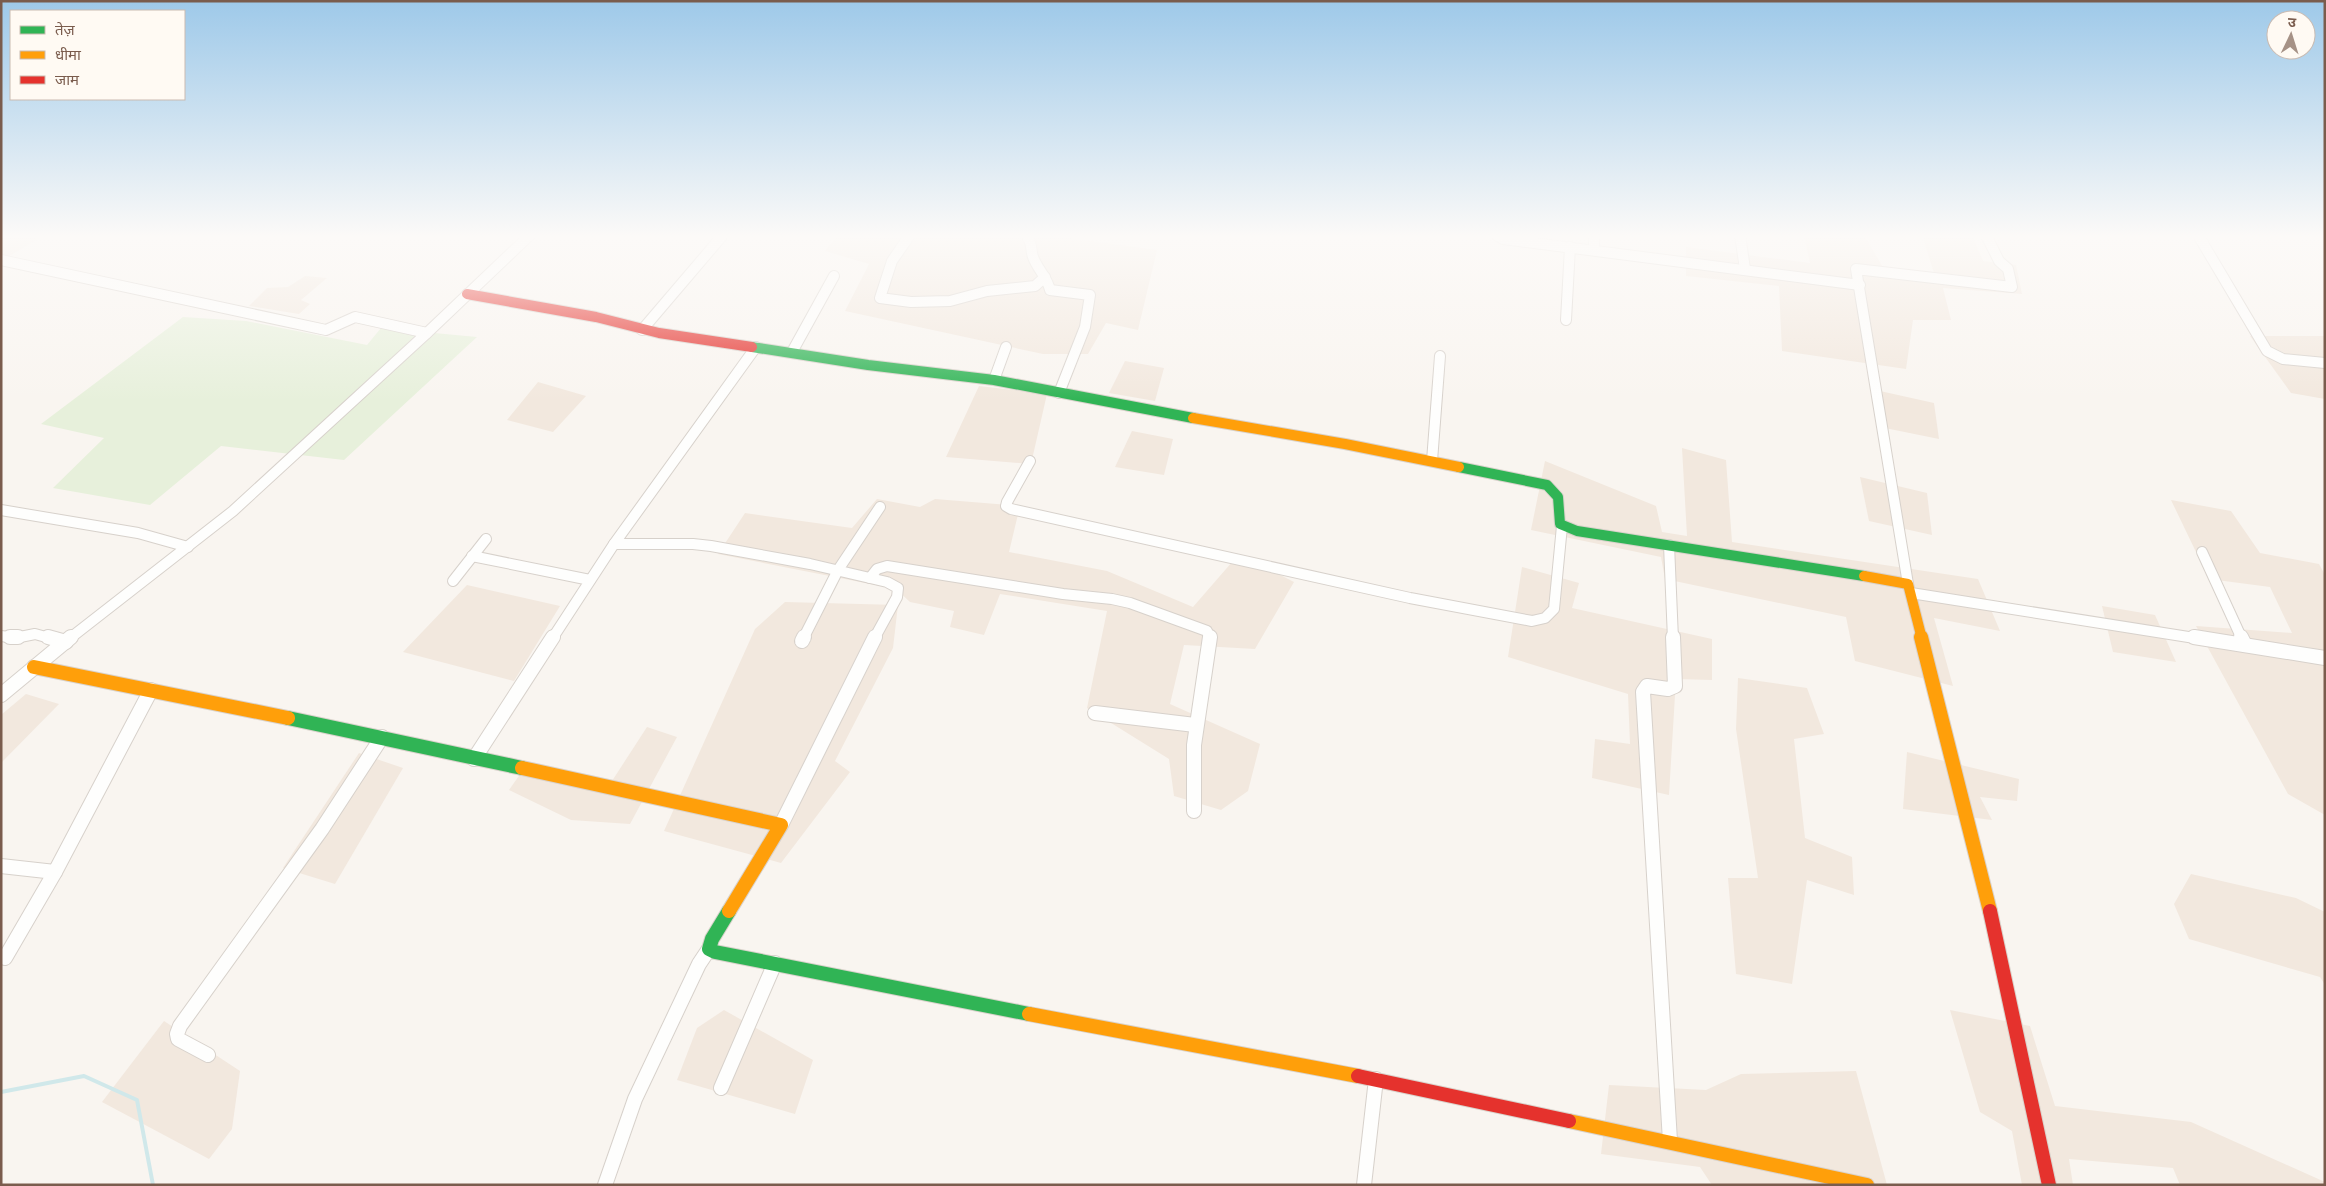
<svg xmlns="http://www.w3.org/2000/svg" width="2326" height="1186" font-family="Inter,'Noto Sans Devanagari',sans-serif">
  <rect width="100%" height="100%" fill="#f9f5f0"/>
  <g fill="#f2e8de">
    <path d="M1,235H24L38,239L1,261Z"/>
    <path d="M837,235H1061V237L1157,250L1138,330L1106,323L1088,354H1043L845,311L869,264L825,251Z"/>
    <path d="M1804,235H1864L1884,269L1934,273L1922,235H1972L1983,261L2016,265L2022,294L1943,288L1951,320H1913L1906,369L1782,351L1779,286L1686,276V247L1810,263Z"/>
    <path d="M305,276L327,278L301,300L310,304L299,314L249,306L267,288L288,287Z"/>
    <path d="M2250,336H2325V399L2291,393Z"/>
    <path d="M1125,361L1164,368L1155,401L1109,393Z"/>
    <path d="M538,382L586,396L553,432L507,420Z"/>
    <path d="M979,386L1047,394L1031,464L946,457Z"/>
    <path d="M1871,389L1934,403L1939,439L1880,427Z"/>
    <path d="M1132,431L1173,439L1164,475L1115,467Z"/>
    <path d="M1682,448L1726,460L1732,542L1978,579L2000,631L1934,618L1953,686L1855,661L1846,617L1665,579L1661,557L1531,530L1545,461L1656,506L1662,532L1687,536Z"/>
    <path d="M1860,477L1927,493L1932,535L1869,521Z"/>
    <path d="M877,499L920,507L935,499L1020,506L1009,552L1107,571L1193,607L1239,554L1294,582L1255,649L1184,645L1170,704L1260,744L1248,791L1221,810L1174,796L1169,759L1087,708L1107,611L1000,594L984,635L950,627L954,611L910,602L896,589L718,554L745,513L852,528Z"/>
    <path d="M2171,500L2231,511L2260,553L2319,564L2325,575V815L2288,794L2196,626L2292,633L2270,587L2209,579Z"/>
    <path d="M1522,567L1579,583L1572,608L1712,639V680L1676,679L1669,795L1592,778L1595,739L1630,744L1628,694L1508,657Z"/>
    <path d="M467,585L560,606L514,681L403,652Z"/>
    <path d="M785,602L898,605L893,648L835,761L850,772L781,863L664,831L755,629Z"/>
    <path d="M2102,606L2155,615L2176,662L2113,652Z"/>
    <path d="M1738,678L1807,688L1824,734L1794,739L1805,838L1852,857L1854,895L1807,880L1792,984L1736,974L1728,878H1758L1736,729Z"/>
    <path d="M26,694L59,704L1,763V715Z"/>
    <path d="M647,727L677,737L630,824L571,820L509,790L528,763L612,781Z"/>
    <path d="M1907,752L2019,779L2017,801L1980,797L1992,820L1903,809Z"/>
    <path d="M359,753L403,768L335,884L283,868Z"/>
    <path d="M2191,874L2296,898L2325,912V985L2320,977L2189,939L2174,904Z"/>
    <path d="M724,1010L813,1060L795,1114L677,1080L697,1028Z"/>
    <path d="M1950,1010L2030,1026L2055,1106L2191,1122L2325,1182V1185H2180L2173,1168L2069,1159L2073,1185H2022L2012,1131L1980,1112Z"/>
    <path d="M164,1021L240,1071L232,1129L209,1159L102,1102Z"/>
    <path d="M1856,1071L1887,1185H1712L1700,1167L1601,1154L1609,1085L1706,1090L1741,1074Z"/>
  </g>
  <path fill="#e7f0db" d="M183,317L246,321L367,345L381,328L477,337L344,460L221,446L150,505L53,488L104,438L41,424Z"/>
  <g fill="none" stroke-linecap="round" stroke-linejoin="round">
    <path stroke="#d0e8ea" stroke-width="4" d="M1,1092L84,1076L137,1100L153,1185"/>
    <g stroke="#d7d1cb" stroke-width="12">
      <g id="street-far1">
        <path d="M910,235L892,261L880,298L911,302L950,301L987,291L1035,286L1045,277"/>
        <path d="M1026,235C1033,243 1030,248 1033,257C1038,270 1047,277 1050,290L1090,295L1085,327L1059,393"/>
        <path d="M1496,235L1503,239L1860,285"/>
        <path d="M1594,235V250"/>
        <path d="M1740,235L1745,269"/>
        <path d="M2198,235L2267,351L2283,359L2325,363"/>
        <path d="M1,260L326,330L355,317L427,333"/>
        <path d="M1566,320L1570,247"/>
        <path d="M642,330L723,235"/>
        <path d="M792,352L834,276"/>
        <path d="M994,380L1006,347"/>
        <path d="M1030,461L1007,502L1006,506L1011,509L1410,598L1532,621L1545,618L1554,609L1562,526"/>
        <path d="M1432,461L1440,356"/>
        <path d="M1,510L138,533L188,547"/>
        <path d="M614,544H693L711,546L810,564L887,582L898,588L897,597L874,639"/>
        <path d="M1669,545L1673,639"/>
        <path d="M2202,552L2242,639"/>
        <path d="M472,556L590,580"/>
        <path d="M870,578L877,569L887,566L1063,594L1112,599L1130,603L1207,631L1210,639"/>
        <path d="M453,581L486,539"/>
        <path d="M1908,584L1856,269L2012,287L2008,269L1999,261L1986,235"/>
        <path d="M1911,593L2201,639"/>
        <path d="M1,636L15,638L35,634L53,639"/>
        <path d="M69,639L233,511L427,333L530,235"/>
        <path d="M552,639L614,544L756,347"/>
        <path d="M803,639L838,570L880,507"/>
      </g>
    </g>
    <g stroke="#d7d1cb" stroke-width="16">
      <g id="street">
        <path d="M10,637H18"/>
        <path d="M48,637L66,642"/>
        <path d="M2194,637L2325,658"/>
        <path d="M2241,637L2245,645"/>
        <path d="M802,641L804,637"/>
        <path d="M1,695L71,637"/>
        <path d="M1095,713L1195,725"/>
        <path d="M474,759L553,637"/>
        <path d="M1194,811V745L1210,637"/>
        <path d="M781,825L875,637"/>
        <path d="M1,866L55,872"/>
        <path d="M5,958L55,872L151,690"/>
        <path d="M208,1055L178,1039L177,1034L180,1026L322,829L382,737"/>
        <path d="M721,1088L775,963"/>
        <path d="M1670,1141L1643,692L1647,686L1668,689L1675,686L1673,637"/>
        <path d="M605,1185L635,1099L699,964L709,949"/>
        <path d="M1364,1185L1376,1079"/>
      </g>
    </g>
    <g stroke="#d9d2cb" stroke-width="12">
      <g id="fast-far1">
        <path d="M752,347L868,365L994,380L1193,418"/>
        <path d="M1459,467L1547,485L1558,497L1560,524L1577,531L1864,576"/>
      </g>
    </g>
    <g stroke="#d9d2cb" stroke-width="16">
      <g id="fast">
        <path d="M288,718L522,768"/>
        <path d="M729,911L712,939L709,949L715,952L1029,1014"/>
      </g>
    </g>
    <g stroke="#d9d2cb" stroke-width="12">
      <g id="slow-far1">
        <path d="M1193,418L1345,444L1459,467"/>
        <path d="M1864,576L1908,584L1922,639"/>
      </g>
    </g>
    <g stroke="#d9d2cb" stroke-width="16">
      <g id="slow">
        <path d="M1921,637L1990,911"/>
        <path d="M34,667L288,718"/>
        <path d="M522,768L781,825L729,911"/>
        <path d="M1029,1014L1358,1076"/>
        <path d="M1569,1121L1867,1185"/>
      </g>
    </g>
    <g stroke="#d9d2cb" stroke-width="12">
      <path id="jam-far1" d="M467,294L596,317L659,333L752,347"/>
    </g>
    <g stroke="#d9d2cb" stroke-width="16">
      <g id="jam">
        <path d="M1990,911L2049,1185"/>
        <path d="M1358,1076L1569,1121"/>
      </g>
    </g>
    <use href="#street-far1" stroke="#fefefd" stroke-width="10"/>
    <use href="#street" stroke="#fefefd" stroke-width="14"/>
    <use href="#fast-far1" stroke="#30b455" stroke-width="10"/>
    <use href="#fast" stroke="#30b455" stroke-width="14"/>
    <use href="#slow-far1" stroke="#ff9f0a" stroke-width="10"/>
    <use href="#slow" stroke="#ff9f0a" stroke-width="14"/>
    <use href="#jam-far1" stroke="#e5322d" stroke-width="10"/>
    <use href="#jam" stroke="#e5322d" stroke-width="14"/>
  </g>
  <linearGradient id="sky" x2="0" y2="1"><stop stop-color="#9ec9e9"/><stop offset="0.59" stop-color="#fcfaf8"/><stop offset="1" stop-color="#fcfaf8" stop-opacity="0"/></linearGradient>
  <rect width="2326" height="401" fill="url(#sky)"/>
  <rect width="2326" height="1186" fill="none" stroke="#7a5c4d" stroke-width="5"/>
  <rect x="10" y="10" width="175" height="90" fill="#fffaf3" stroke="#cabbb1"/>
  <rect x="20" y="26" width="25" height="8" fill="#30b455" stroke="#cabbb1"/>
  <text x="55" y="35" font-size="15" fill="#7a5c4d">तेज़</text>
  <rect x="20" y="51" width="25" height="8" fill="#ff9f0a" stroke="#cabbb1"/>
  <text x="55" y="60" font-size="15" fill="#7a5c4d">धीमा</text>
  <rect x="20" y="76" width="25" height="8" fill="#e5322d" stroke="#cabbb1"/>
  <text x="55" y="85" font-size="15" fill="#7a5c4d">जाम</text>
  <g transform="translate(2291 35) rotate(4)"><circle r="24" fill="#fffaf3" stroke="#cabbb1"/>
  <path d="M0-4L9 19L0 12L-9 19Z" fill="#a69286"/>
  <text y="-8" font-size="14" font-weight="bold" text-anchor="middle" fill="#7a5c4d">उ</text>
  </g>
</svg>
